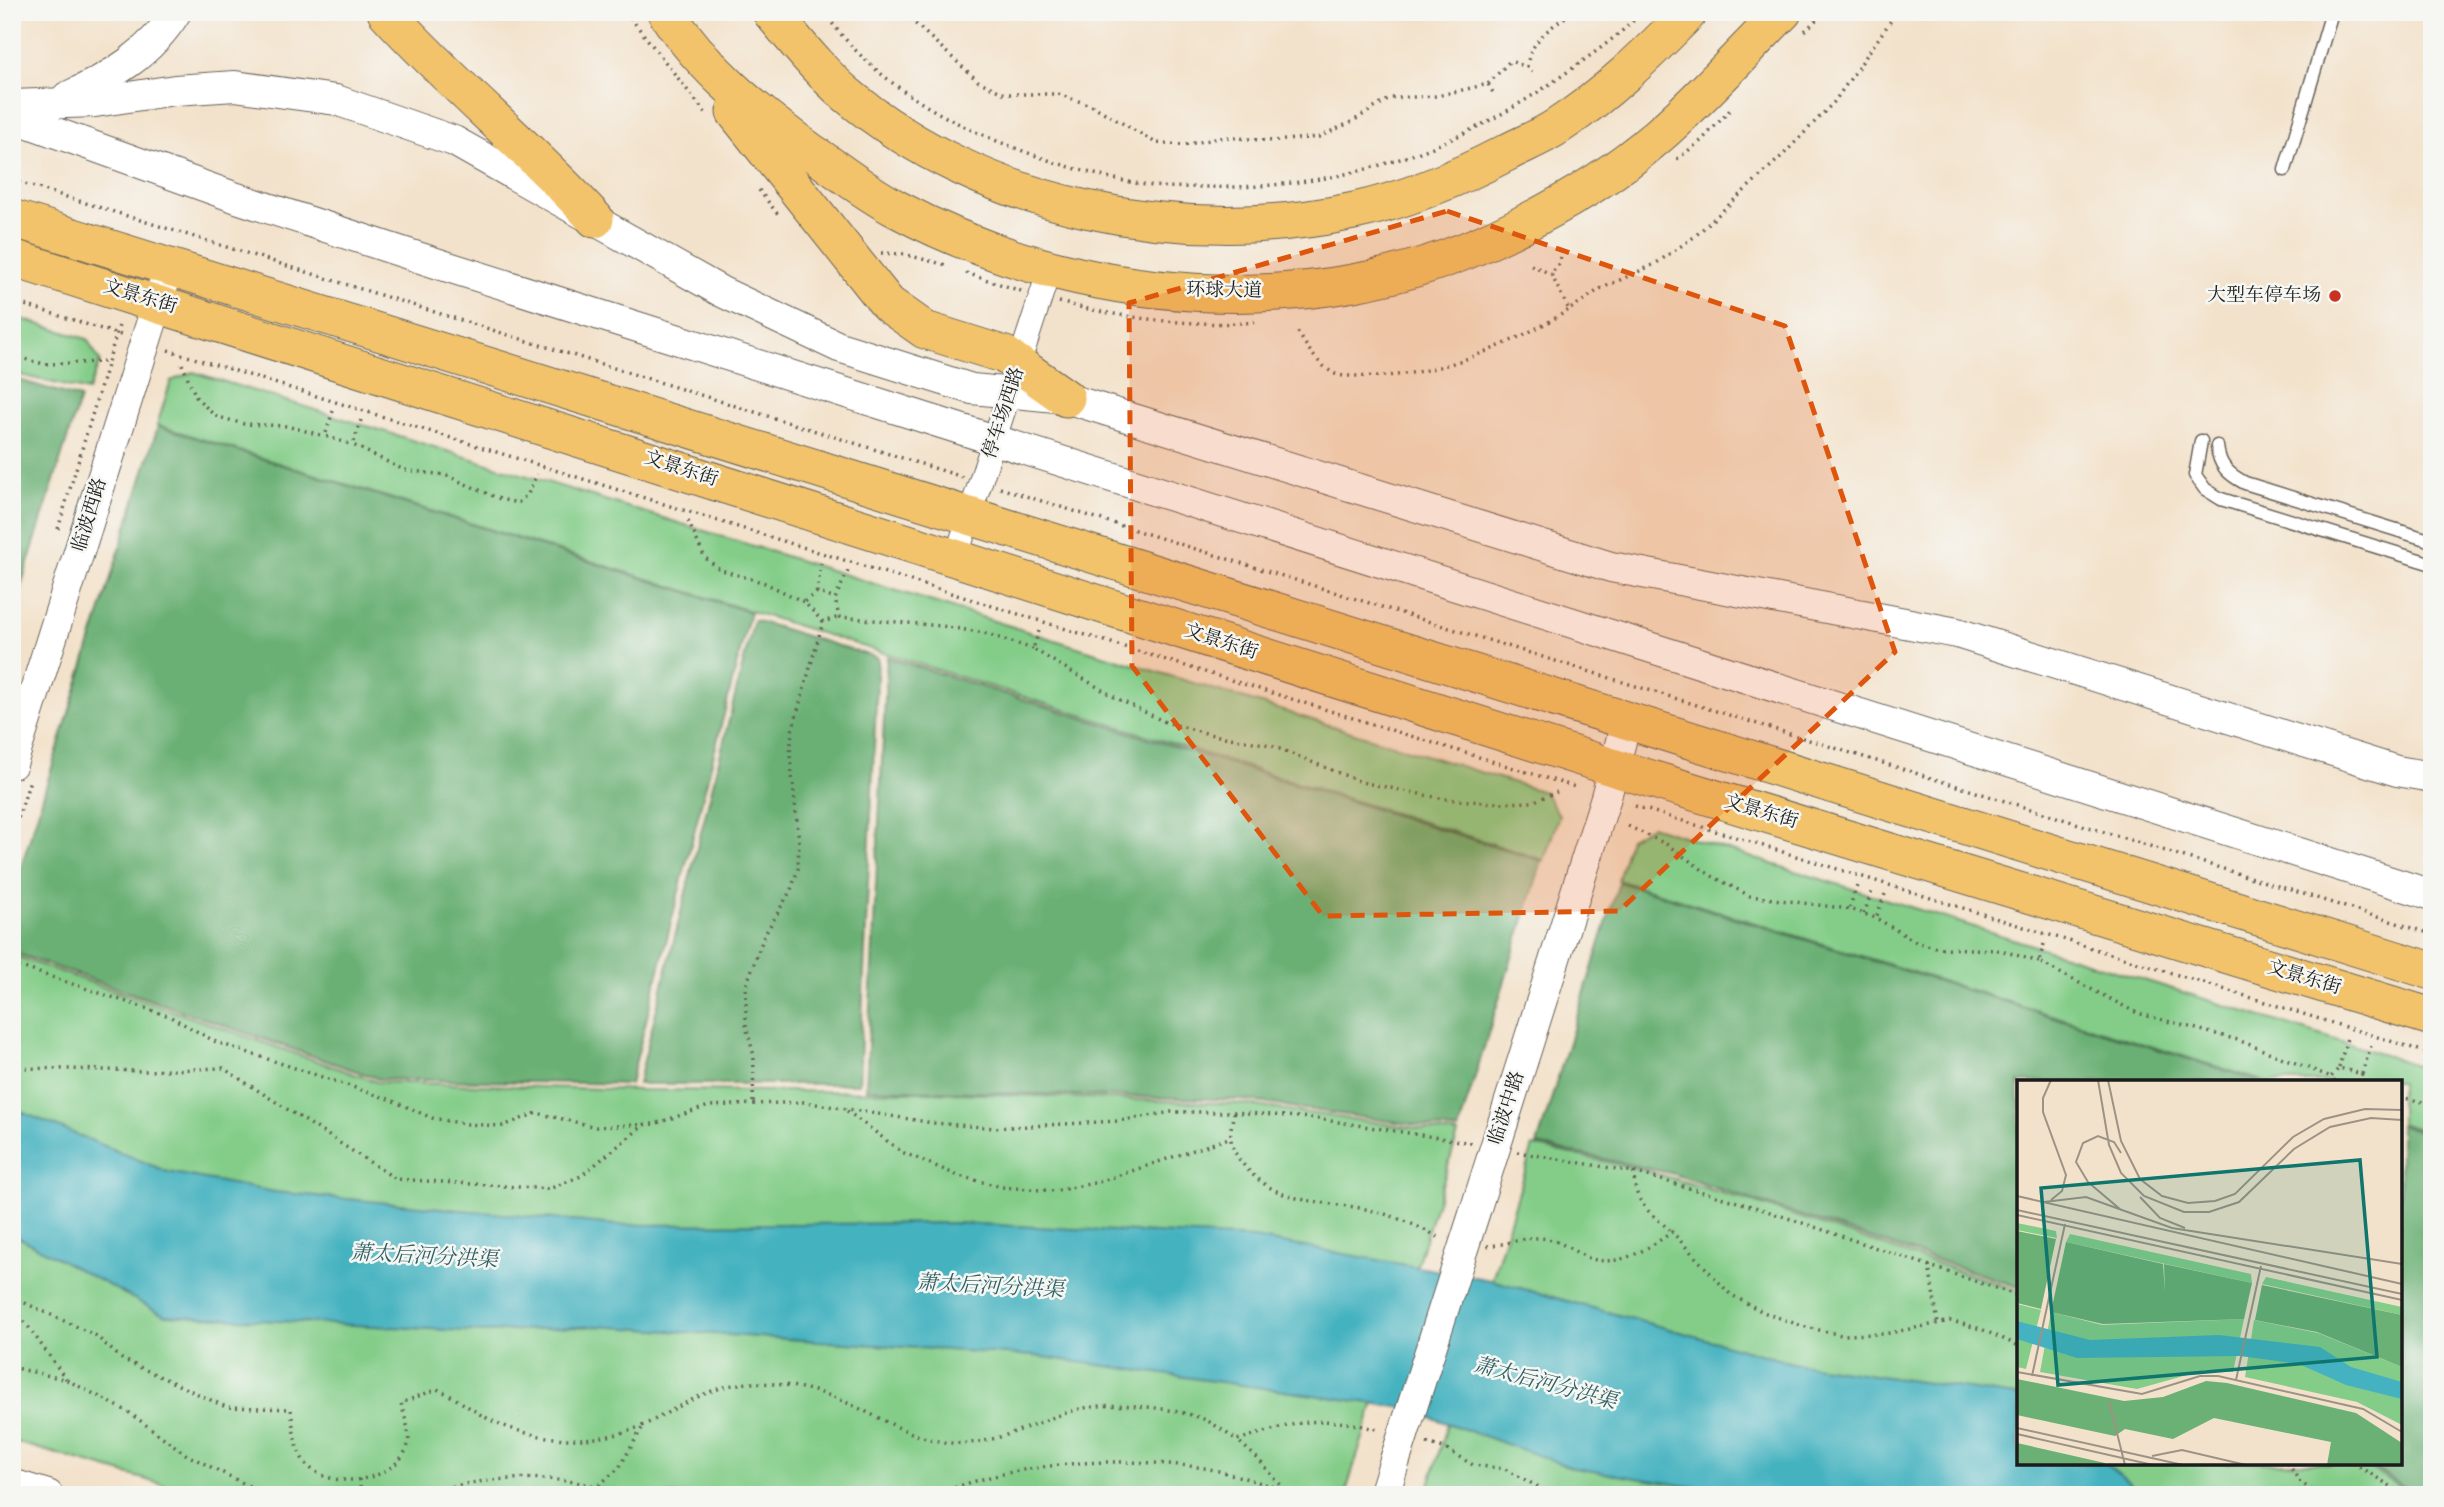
<svg xmlns="http://www.w3.org/2000/svg" width="2444" height="1507" font-family="Vollkorn,'Noto Serif SC',serif">
  <rect width="100%" height="100%" fill="#f6f6f2"/>
  <filter id="ink" filterUnits="userSpaceOnUse"><feTurbulence type="fractalNoise" baseFrequency=".0143" numOctaves="2"/><feDisplacementMap in="SourceGraphic" scale="14" xChannelSelector="R" yChannelSelector="G"/><feConvolveMatrix kernelMatrix="1 2 1 2 8 2 1 2 1" color-interpolation-filters="sRGB"/></filter>
  <filter id="wash" filterUnits="userSpaceOnUse"><feTurbulence type="fractalNoise" baseFrequency=".00686" numOctaves="4" result="noise"/><feDisplacementMap in="SourceGraphic" scale="28" xChannelSelector="R" yChannelSelector="G"/><feGaussianBlur stdDeviation="1.57" result="paint"/><feColorMatrix in="noise" values="0 0 0 0 0 0 0 0 0 0 0 0 0 0 0 0 0 1.4 0 .05"/><feComposite in="paint" operator="in"/></filter>
  <g filter="url(#wash)">
    <rect width="100%" height="100%" fill="#f3e2cb"/>
    <g fill="#84cd89" stroke="#507452" stroke-width="2">
      <path d="M12,316L87,339L100,361L88,391L12,373Z"/>
      <path d="M193,372L1544,792L1559,815L1544,860L157,425L171,381Z"/>
      <path d="M1651,826L2432,1070V1133L2400,1123V1082H2266L1618,880L1630,838Z"/>
      <path d="M12,955L377,1082L640,1090L933,1092L1242,1104L1458,1134L1345,1495H199L12,1441Z"/>
      <path d="M1533,1146L1644,1170L1759,1204L2019,1291V1463H2361L2414,1495H1426Z"/>
    </g>
    <g fill="#6bb075" stroke="#446648" stroke-width="2">
      <path d="M12,378L80,398L12,614Z"/>
      <path d="M158,426L750,612L630,1084L379,1079L12,952V896Z"/>
      <path d="M754,620L878,658L859,1084H638Z"/>
      <path d="M887,657L1542,861L1458,1131L1243,1100L866,1089Z"/>
      <path d="M1619,882L2263,1082H2019V1287L1670,1173L1537,1145Z"/>
      <path d="M2400,1125L2432,1134V1495H2418L2365,1463H2400Z"/>
    </g>
    <path fill="#44b2c0" stroke="#30676e" stroke-width="2" d="M12,1108L168,1172L275,1192L616,1225L957,1223L1254,1238L1491,1280L1793,1363L2015,1396L2019,1399V1463H2104L2145,1495H1744L1573,1468L1405,1408L1035,1356L597,1326L485,1332L164,1315L12,1234Z"/>
  </g>
  <g filter="url(#ink)">
    <g fill="none" stroke-linecap="round" stroke-linejoin="round">
      <g stroke="#676159" stroke-width="15">
        <g id="service">
          <path d="M2285,170L2332,12"/>
          <path d="M2201,441L2195,475L2205,489L2221,499L2432,564"/>
          <path d="M2217,446C2219,466 2228,474 2245,483L2432,541"/>
        </g>
      </g>
      <g stroke="#676159" stroke-width="25">
        <path id="minor" d="M956,557L1050,268"/>
      </g>
      <g stroke="#676159" stroke-width="32">
        <g id="tertiary">
          <path d="M67,97C111,77 150,54 176,12"/>
          <path d="M12,105L95,102L175,90L235,86L336,100L454,141L722,292L839,347L972,389L1066,398L1611,567L1957,633L2397,771L2432,777"/>
          <path d="M12,117L237,198L442,265L2432,895"/>
          <path d="M12,764L169,267"/>
          <path d="M1476,1208L1606,797L1627,719"/>
          <path d="M12,1484L48,1495"/>
          <path d="M1384,1495L1395,1460"/>
        </g>
      </g>
      <g stroke="#676159" stroke-width="39">
        <g id="primary">
          <path d="M386,12C452,85 529,147 595,219"/>
          <path d="M666,12C704,70 755,111 810,151C839,171 865,192 897,209C1076,305 1313,326 1499,236C1554,210 1612,176 1658,136C1702,98 1742,53 1783,12"/>
          <path d="M771,12C795,40 818,70 846,94C982,208 1182,248 1354,211C1407,200 1458,178 1506,153C1523,144 1542,137 1558,126C1607,94 1648,54 1689,12"/>
          <path d="M735,112L888,304L925,330L1005,355L1066,398"/>
          <path d="M12,218L2432,971"/>
          <path d="M12,258L1615,768L2432,1017"/>
        </g>
      </g>
      <g stroke="#676159" stroke-width="3.5" stroke-dasharray="2 5" stroke-linecap="butt">
        <path d="M626,12L707,115"/>
        <path d="M824,12C869,77 938,119 1010,146C1056,164 1104,179 1153,186C1170,188 1189,187 1206,187C1340,190 1454,152 1563,75C1591,55 1618,37 1642,12"/>
        <path d="M898,12L909,18L978,81L1005,94H1058L1093,106L1156,143L1183,145L1226,137L1273,141L1319,137L1351,122L1391,98L1437,96L1488,84L1495,96"/>
        <path d="M1805,31L1824,12"/>
        <path d="M1527,67C1529,41 1552,26 1573,12"/>
        <path d="M1488,84L1510,61L1527,67L1532,72"/>
        <path d="M1677,159L1701,141L1730,110"/>
        <path d="M12,180L963,477"/>
        <path d="M759,190L780,217"/>
        <path d="M1561,250L1560,263L1551,274L1569,310L1600,289L1655,264L1694,237L1783,155L1834,102L1897,12"/>
        <path d="M881,253L903,254L946,265"/>
        <path d="M1531,265L1551,274"/>
        <path d="M966,273L1021,291"/>
        <path d="M12,301L124,336"/>
        <path d="M1059,302C1124,319 1193,327 1259,322"/>
        <path d="M1298,332C1307,348 1317,363 1333,373C1340,377 1352,376 1360,376C1431,380 1509,346 1569,310"/>
        <path d="M168,350L1575,787"/>
        <path d="M12,356L44,364L105,362"/>
        <path d="M182,364L196,397L215,416L244,424L286,426L325,436"/>
        <path d="M333,411L325,436L353,445"/>
        <path d="M361,420L353,445L404,470L445,475L500,499L518,503L528,494L537,474"/>
        <path d="M1000,488L2432,934"/>
        <path d="M688,521L705,558L721,570L765,583L804,602"/>
        <path d="M58,529L120,322"/>
        <path d="M821,563L817,592L835,599"/>
        <path d="M848,571L835,599L839,617L942,626L984,633L1033,649"/>
        <path d="M817,592L804,602L823,622L839,617"/>
        <path d="M1039,631L1033,649L1116,698L1165,722L1213,735L1270,745L1361,782L1444,799L1497,803L1532,802L1557,792"/>
        <path d="M1635,806L2432,1054"/>
        <path d="M1628,826L1666,844L1710,875L1750,896L1849,909"/>
        <path d="M12,838L30,780"/>
        <path d="M1857,886L1849,909L1876,918"/>
        <path d="M1885,894L1876,918L1918,943L1940,948L2000,950L2039,962"/>
        <path d="M1864,914L1872,891"/>
        <path d="M2044,944L2039,962L2137,1013L2238,1040L2331,1077"/>
        <path d="M12,964L169,1016L216,1042L389,1099L432,1118L466,1124L503,1126L537,1113L596,1127L654,1124L709,1106L804,1102L933,1123L994,1128L1118,1121L1172,1112H1234L1312,1118L1472,1143"/>
        <path d="M12,1065L27,1068L144,1071L223,1068L396,1179L549,1189L581,1176L645,1124"/>
        <path d="M2339,1068L2347,1038"/>
        <path d="M2362,1074L2371,1046"/>
        <path d="M2335,1082L2331,1077L2339,1068L2362,1074L2359,1082"/>
        <path d="M2400,1097L2432,1104"/>
        <path d="M753,1102L754,1056L746,1026V986L764,936L791,890L798,869L799,842L790,755L792,731L823,622"/>
        <path d="M847,1111L902,1152L959,1176L1002,1187L1055,1191L1099,1182L1229,1138"/>
        <path d="M1234,1112C1228,1139 1229,1149 1248,1170C1285,1209 1331,1199 1378,1212C1400,1218 1422,1228 1442,1239"/>
        <path d="M1517,1152L1634,1172L1758,1208L2019,1296"/>
        <path d="M1634,1172C1634,1205 1649,1211 1672,1232"/>
        <path d="M1487,1246C1507,1245 1527,1235 1547,1239C1562,1241 1576,1254 1592,1259C1621,1267 1649,1248 1672,1232L1730,1294L1763,1312L1802,1326L1841,1335L1884,1334L1951,1321L1981,1329L2019,1346"/>
        <path d="M1929,1265L1938,1324"/>
        <path d="M12,1297L95,1335L122,1359L226,1407L291,1409C293,1426 294,1447 304,1461C326,1493 396,1483 408,1445C411,1433 404,1415 401,1403L437,1389C454,1396 467,1407 483,1416C532,1443 600,1448 650,1422C683,1405 715,1383 753,1383C784,1383 817,1389 845,1402C876,1415 910,1437 943,1442C993,1450 1034,1420 1080,1409C1113,1401 1174,1407 1206,1420C1216,1425 1227,1434 1237,1440"/>
        <path d="M12,1304L66,1379"/>
        <path d="M12,1367L67,1380L127,1411L187,1455L253,1488L275,1495"/>
        <path d="M1427,1443L1444,1448L1473,1465L1505,1469L1553,1495"/>
        <path d="M2288,1463L2299,1481L2318,1495"/>
        <path d="M2353,1463L2405,1495"/>
        <path d="M359,1479L361,1495"/>
        <path d="M599,1485L619,1468L642,1428"/>
        <path d="M1285,1490L1258,1459L1237,1440C1297,1423 1315,1413 1379,1430"/>
        <path d="M418,1495C487,1475 558,1471 627,1495"/>
        <path d="M935,1495C1016,1462 1110,1456 1197,1467C1227,1471 1256,1482 1285,1490L1289,1495"/>
      </g>
      <use href="#service" stroke="#fff" stroke-width="12"/>
      <use href="#minor" stroke="#fff" stroke-width="23"/>
      <use href="#tertiary" stroke="#fff" stroke-width="30"/>
      <use href="#primary" stroke="#f2c36a" stroke-width="37"/>
      <g stroke="#676159" stroke-width="32" stroke-linecap="butt">
        <path id="tertiary-bridge" d="M1395,1460L1476,1208"/>
      </g>
      <use href="#tertiary-bridge" stroke="#fff" stroke-width="30"/>
    </g>
  </g>
  <path fill="#de560d" fill-opacity="0.2" stroke="#de560d" stroke-width="5" stroke-dasharray="14 9" stroke-linejoin="round" d="M1447,211L1785,326L1895,652L1619,911L1323,916L1132,666L1129,303Z"/>
  <circle fill="#c8321e" stroke="#f6f6f2" stroke-width="2.5" cx="2335" cy="296" r="7"/>
  <g text-anchor="middle" dominant-baseline="central" stroke-width="5" stroke-linejoin="round" paint-order="stroke">
    <g font-size="19" fill="#1c1c1c" stroke="#f6f6f2">
      <text transform="translate(1224 291) rotate(1)">环球大道</text>
      <text transform="translate(140 297) rotate(17)">文景东街</text>
      <text transform="translate(1004 413) rotate(-72)">停车场西路</text>
      <text transform="translate(681 469) rotate(18)">文景东街</text>
      <text transform="translate(90 515) rotate(-73)">临波西路</text>
      <text transform="translate(1221 642) rotate(18)">文景东街</text>
      <text transform="translate(1761 812) rotate(17)">文景东街</text>
      <text transform="translate(2304 978) rotate(17)">文景东街</text>
      <text transform="translate(1507 1108) rotate(-72)">临波中路</text>
    </g>
    <g font-size="19" fill="#1c1c1c" stroke="#f6f6f2" text-anchor="end">
      <text x="2321" y="296">大型车停车场</text>
    </g>
    <g font-size="21" font-style="italic" fill="#2e6066" stroke="#f6f6f2">
      <text transform="translate(424 1257) rotate(3)">萧太后河分洪渠</text>
      <text transform="translate(990 1287) rotate(3)">萧太后河分洪渠</text>
      <text transform="translate(1545 1384) rotate(15)">萧太后河分洪渠</text>
    </g>
  </g>
  <g transform="translate(2017 1080)">
    <rect width="385" height="385" fill="#f3e2cb"/>
    <path d="M0,143L39,151L40,158L0,150ZM53,154L234,194L235,203L49,162ZM249,197L385,227V235L245,204ZM0,224L24,230L9,289L0,287ZM34,232L85,245L227,239L216,292L188,290L120,309L23,292ZM237,240L301,253L385,287V345L340,322L228,297Z" fill="#84cd89"/>
    <path d="M0,151L39,159L24,229L0,223ZM49,162L146,184L148,212L147,184L235,203L227,239L86,244L34,232ZM245,205L385,235V287L300,252L238,240ZM0,299L107,321L146,317L189,301L210,303L339,333L385,363V385H310L314,362L197,338L156,359L108,349L98,356L0,335ZM0,363L88,383V385H0Z" fill="#6bb075"/>
    <path d="M0,241L73,260L202,255L303,267L334,287L385,302V319L329,305L282,284L223,276L60,278L0,259Z" fill="#44b2c0"/>
    <path fill="none" stroke="#9d9385" stroke-width="2" d="M34,0L26,18V32L49,95L45,111L34,120M81,0L92,65L104,93L127,116L167,132H192L222,122L277,69L313,47L354,38L385,40M91,0L104,61L123,99L145,116L171,123L198,121L218,114L276,57L307,39L348,29L385,30M0,116L385,204M123,117L143,138L168,148M27,122L69,117L155,148L385,184M0,130L385,214M104,130L71,102L59,82L66,63L81,56L97,62L104,73M0,135L385,220M0,292L125,314L183,296H201L346,329L385,352M15,296L48,144M219,300L244,186M92,321L108,385M0,348L166,385M0,354L136,385M135,376L165,370L229,385"/>
    <path fill="#0f766e" fill-opacity="0.15" stroke="#0f766e" stroke-width="3.5" d="M343,80L360,277L41,305L24,108Z"/>
    <rect width="385" height="385" fill="none" stroke="#1c1c1c" stroke-width="3.5"/>
  </g>
  <rect width="2444" height="1507" fill="none" stroke="#f6f6f2" stroke-width="42"/>
</svg>
